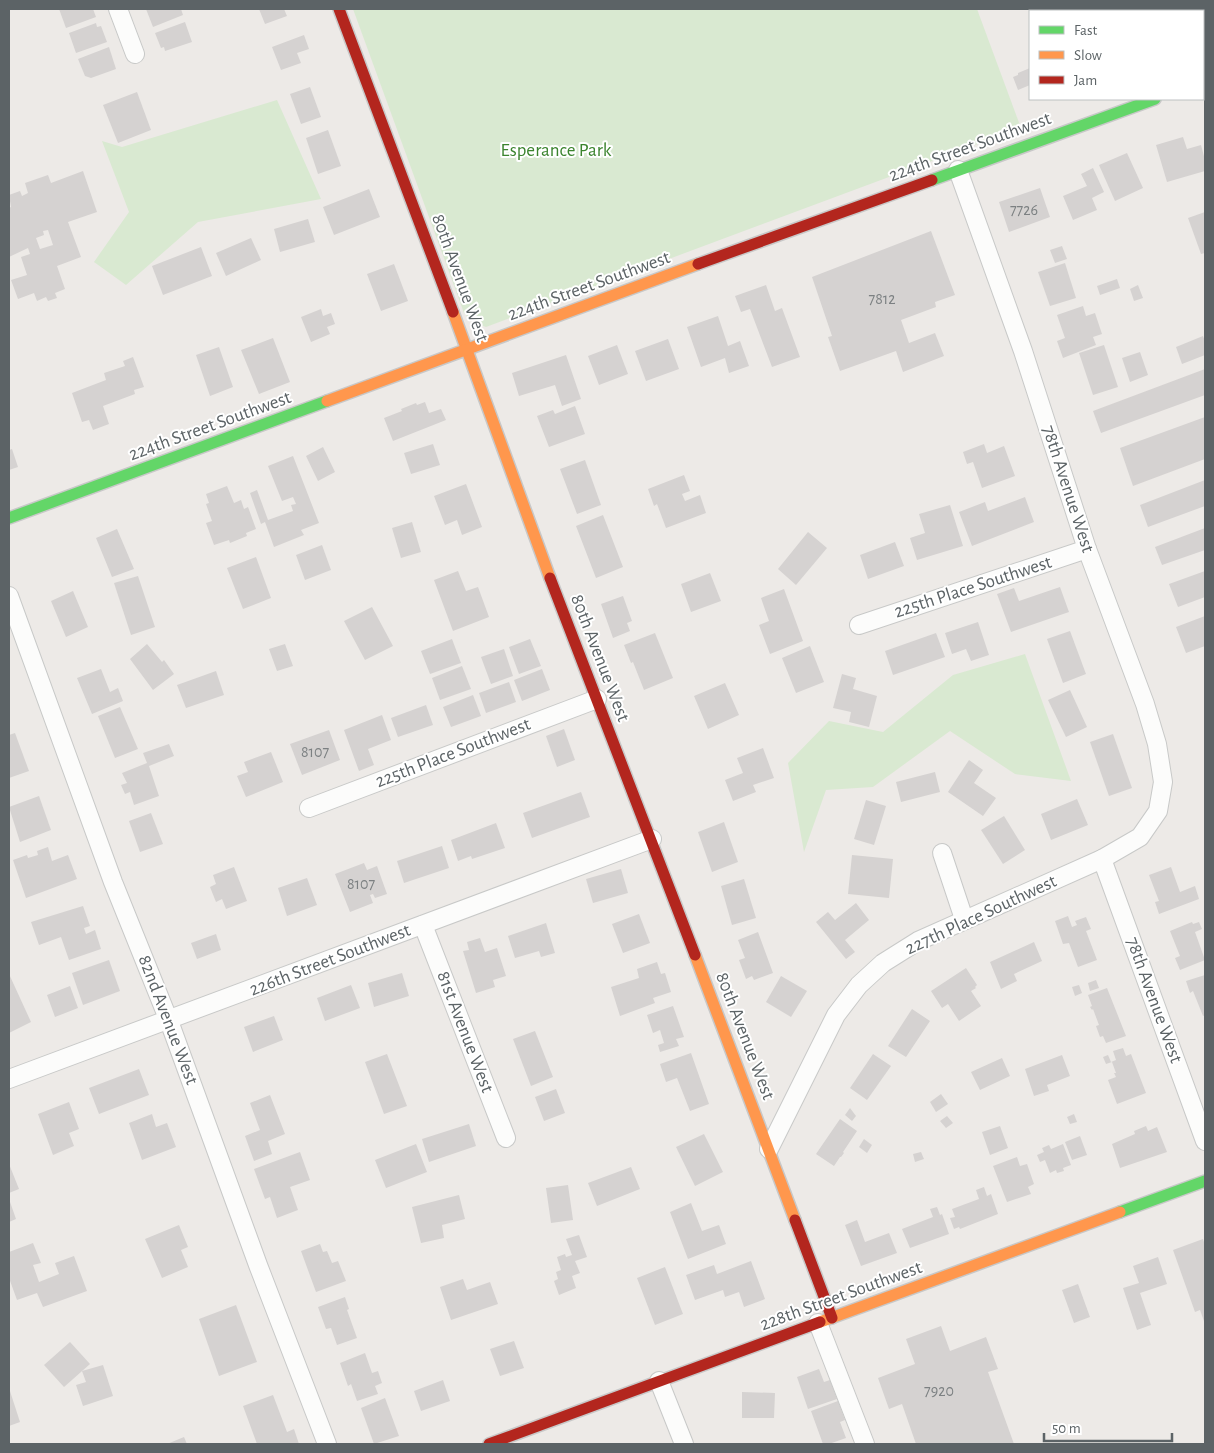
<svg xmlns="http://www.w3.org/2000/svg" width="1214" height="1453" font-family="'Alegreya Sans',sans-serif">
  <rect width="100%" height="100%" fill="#edeae7"/>
  <g fill="#d9e9d1">
    <path d="M353,9H977L1021,128L486,327L473,322L464,313Z"/>
    <path d="M277,100L321,199L198,222L126,285L94,262L129,212L102,141L122,147Z"/>
    <path d="M1025,654L1071,781L1015,774L950,731L873,787L826,790L804,852L788,763L829,721L883,732L953,675Z"/>
  </g>
  <g fill="#d5d2d1" fill-rule="evenodd">
    <path d="M59,9H93L96,17L66,28Z"/>
    <path d="M146,9H181L183,15L153,27Z"/>
    <path d="M259,9H284L287,16L265,24Z"/>
    <path d="M185,22L192,42L165,51L164,47L161,48L155,33Z"/>
    <path d="M96,23L97,27L101,26L107,42L76,53L69,33Z"/>
    <path d="M304,35L309,49L297,53L301,63L281,70L272,47Z"/>
    <path d="M109,47L116,69L91,78L85,76L78,59Z"/>
    <path d="M1030,68V85L1018,90L1013,77L1018,75V73Z"/>
    <path d="M310,87L321,117L301,124L290,94Z"/>
    <path d="M137,92L151,130L118,143L103,105Z"/>
    <path d="M328,130L341,166L318,174L306,138Z"/>
    <path d="M1183,137L1187,149L1201,145L1205,160V171L1167,182L1156,145Z"/>
    <path d="M1127,153L1143,188L1115,201L1099,165Z"/>
    <path d="M1093,168L1104,192L1092,198L1097,210L1073,220L1063,196L1087,186L1081,174Z"/>
    <path d="M83,171L97,212L68,222L81,257L57,266L65,289L55,293L57,298L48,301L46,297L37,301L34,293L18,299L11,280L27,275L21,257L30,254L28,248L9,257V208L11,207L9,195L20,191L22,196L28,193L25,183L48,175L51,183ZM48,230L53,245L40,249L36,238L44,235L43,231Z"/>
    <path d="M1040,188L1050,217L1009,232L999,202Z"/>
    <path d="M369,189L380,217L334,235L323,207Z"/>
    <path d="M1205,212V253L1201,254L1188,218Z"/>
    <path d="M308,219L315,242L280,252L274,229Z"/>
    <path d="M931,231L955,295L935,302L936,307L901,320L909,343L935,333L944,356L903,372L896,351L840,371L828,337L832,336L812,277Z"/>
    <path d="M251,238L261,260L226,276L216,253Z"/>
    <path d="M1062,246L1067,259L1055,263L1050,250Z"/>
    <path d="M201,247L212,276L163,295L152,266Z"/>
    <path d="M1065,263L1076,298L1050,306L1038,272Z"/>
    <path d="M394,264L408,301L381,311L367,274Z"/>
    <path d="M1117,279L1120,288L1100,295L1097,286Z"/>
    <path d="M766,285L775,311L782,308L800,357L772,367L750,309L741,312L735,296Z"/>
    <path d="M1138,285L1143,298L1134,301L1130,289Z"/>
    <path d="M1083,306L1086,316L1095,313L1102,334L1093,337L1096,345L1063,358L1057,341L1065,338L1057,315Z"/>
    <path d="M321,309L323,316L331,313L335,324L327,327L330,334L311,342L301,317Z"/>
    <path d="M718,316L728,346L740,341L749,366L729,373L725,358L701,367L687,327Z"/>
    <path d="M1203,336L1205,341V355L1182,364L1176,347Z"/>
    <path d="M273,338L290,382L259,394L241,350Z"/>
    <path d="M668,339L679,369L646,381L635,351Z"/>
    <path d="M617,345L628,374L599,385L588,356Z"/>
    <path d="M1104,345L1118,387L1093,395L1079,353Z"/>
    <path d="M219,347L233,387L210,396L196,355Z"/>
    <path d="M1140,352L1148,375L1130,382L1122,358Z"/>
    <path d="M566,355L581,399L562,406L555,385L519,396L512,373Z"/>
    <path d="M133,357L144,387L134,390L135,394L103,406L109,424L93,430L89,420L82,422L72,393L106,380L104,373L125,366L123,361Z"/>
    <path d="M1205,369V395L1101,433L1093,411Z"/>
    <path d="M425,402L429,413L441,409L446,420L393,441L384,418L402,411L401,409L416,403L417,405Z"/>
    <path d="M575,406L585,434L549,447L537,416L553,410L555,414Z"/>
    <path d="M1205,417V459L1133,486L1120,448Z"/>
    <path d="M433,444L440,465L411,474L404,453Z"/>
    <path d="M984,444L987,453L1004,446L1015,476L982,488L973,462L967,464L963,452Z"/>
    <path d="M323,447L335,472L318,481L306,456Z"/>
    <path d="M12,449L18,467L9,470V450Z"/>
    <path d="M293,456L319,523L301,530L304,535L274,547L265,522L261,524L250,493L257,490L268,520L293,511L291,505L296,504L293,497L282,501L268,466Z"/>
    <path d="M585,460L601,505L577,514L560,469Z"/>
    <path d="M684,475L690,491L682,494L685,501L700,495L706,513L666,528L657,504L654,506L648,489Z"/>
    <path d="M1205,480V506L1148,527L1140,505Z"/>
    <path d="M466,484L482,527L462,535L457,520L445,525L434,496Z"/>
    <path d="M227,486L234,503L241,500L244,509L248,507L256,529L246,533L247,536L230,543L229,540L214,545L206,523L212,521L206,504L209,503L206,494Z"/>
    <path d="M1025,497L1034,522L972,546L959,512L985,502L988,511Z"/>
    <path d="M950,505L963,546L917,560L910,538L925,533L919,514Z"/>
    <path d="M603,515L623,567L596,578L576,526Z"/>
    <path d="M412,522L421,552L401,558L392,528Z"/>
    <path d="M1205,528V550L1162,565L1155,547Z"/>
    <path d="M117,529L134,569L112,577L96,538Z"/>
    <path d="M808,532L827,548L796,585L778,569Z"/>
    <path d="M895,542L904,566L868,579L860,555Z"/>
    <path d="M322,545L331,570L305,580L296,555Z"/>
    <path d="M256,557L271,598L243,609L227,568Z"/>
    <path d="M458,571L466,591L478,587L489,617L453,631L434,580Z"/>
    <path d="M1205,571V597L1178,607L1169,584Z"/>
    <path d="M710,573L721,601L691,612L681,584Z"/>
    <path d="M138,576L155,627L131,635L114,583Z"/>
    <path d="M1060,587L1069,612L1011,632L997,594L1014,588L1019,601Z"/>
    <path d="M784,589L803,641L770,654L759,625L769,621L761,598Z"/>
    <path d="M73,591L88,627L66,637L51,601Z"/>
    <path d="M623,596L632,621L627,623L630,631L613,638L601,604Z"/>
    <path d="M372,607L393,646L365,660L344,621Z"/>
    <path d="M1205,616V646L1186,653L1176,627Z"/>
    <path d="M978,622L989,655L971,661L966,649L952,654L945,633Z"/>
    <path d="M1070,631L1086,674L1063,683L1047,639Z"/>
    <path d="M655,633L673,678L644,690L633,662L631,663L624,645Z"/>
    <path d="M936,633L945,657L893,675L885,651Z"/>
    <path d="M452,639L461,663L430,674L421,651Z"/>
    <path d="M530,639L541,666L519,674L509,647Z"/>
    <path d="M147,644L162,662L164,660L174,674L153,690L130,659Z"/>
    <path d="M285,644L293,666L277,671L269,649Z"/>
    <path d="M810,646L824,682L796,693L782,658Z"/>
    <path d="M504,649L513,676L491,684L481,657Z"/>
    <path d="M462,666L471,689L440,700L432,678Z"/>
    <path d="M101,669L110,692L118,688L123,701L92,714L77,678Z"/>
    <path d="M542,669L550,690L522,701L514,680Z"/>
    <path d="M216,671L224,695L186,708L177,685Z"/>
    <path d="M842,674L856,678L853,689L877,696L869,727L849,722L851,712L833,708Z"/>
    <path d="M509,682L516,702L486,713L479,693Z"/>
    <path d="M725,683L739,715L708,729L694,696Z"/>
    <path d="M1070,690L1087,727L1066,737L1048,700Z"/>
    <path d="M473,695L481,716L451,727L443,707Z"/>
    <path d="M426,705L433,725L398,737L391,718Z"/>
    <path d="M120,707L138,749L115,758L98,716Z"/>
    <path d="M382,715L391,740L368,749L374,765L359,771L344,730Z"/>
    <path d="M564,729L575,760L557,767L546,736Z"/>
    <path d="M329,730L340,760L302,775L290,744Z"/>
    <path d="M15,733L29,771L9,778V735Z"/>
    <path d="M1113,734L1132,788L1109,796L1090,742Z"/>
    <path d="M169,744L174,756L149,766L159,796L134,805L130,792L125,794L121,785L127,783L122,773L147,763L143,753Z"/>
    <path d="M763,748L774,778L753,785L756,792L733,801L725,780L743,773L737,758Z"/>
    <path d="M271,752L283,782L246,797L237,776L248,772L244,762Z"/>
    <path d="M969,760L983,770L974,783L996,798L983,816L948,792Z"/>
    <path d="M935,772L940,792L901,802L896,782Z"/>
    <path d="M581,792L590,817L532,838L523,813Z"/>
    <path d="M39,796L51,830L20,842L9,807Z"/>
    <path d="M1077,799L1088,825L1051,840L1041,814Z"/>
    <path d="M866,800L886,806L874,845L854,839Z"/>
    <path d="M151,813L163,844L140,852L129,821Z"/>
    <path d="M1004,816L1025,850L1003,864L981,830Z"/>
    <path d="M724,822L738,862L712,872L698,832Z"/>
    <path d="M496,823L505,848L472,859L471,856L458,861L451,840Z"/>
    <path d="M442,846L449,868L404,883L397,861Z"/>
    <path d="M48,847L52,861L68,855L77,879L26,898L13,860L27,855L28,858L38,855L37,851Z"/>
    <path d="M852,855L893,859L889,898L848,894Z"/>
    <path d="M364,863L367,870L377,866L387,894L375,898L373,894L370,895L373,903L350,912L335,874Z"/>
    <path d="M234,867L247,901L226,909L222,899L216,902L210,887L216,884L213,875Z"/>
    <path d="M1171,867L1180,892L1195,886L1199,899L1159,914L1155,902L1159,901L1149,875Z"/>
    <path d="M621,869L628,893L593,903L586,879Z"/>
    <path d="M307,878L317,905L287,916L278,888Z"/>
    <path d="M744,879L756,918L732,925L721,886Z"/>
    <path d="M856,903L869,920L845,940L855,952L846,959L816,922L828,912L835,920Z"/>
    <path d="M83,906L90,926L84,928L86,934L95,930L101,949L69,960L61,937L39,945L31,922Z"/>
    <path d="M639,914L650,943L623,953L612,924Z"/>
    <path d="M1068,916L1072,927L1077,925L1075,921L1086,917L1091,929L1086,931L1097,960L1078,967L1069,943L1063,944L1055,921Z"/>
    <path d="M1192,922L1193,924L1199,922L1202,929L1195,932L1205,960L1180,970L1175,958L1180,956L1170,931Z"/>
    <path d="M546,923L555,953L541,957L539,951L515,958L508,936Z"/>
    <path d="M758,932L773,973L754,980L752,976L746,979L739,960L745,958L738,940Z"/>
    <path d="M216,934L221,950L197,959L191,943Z"/>
    <path d="M480,938L485,952L497,948L506,976L493,980L495,987L476,993L463,951L469,950L467,942Z"/>
    <path d="M1034,942L1042,961L1014,974L1017,981L1001,989L990,962Z"/>
    <path d="M109,960L120,991L83,1005L72,973Z"/>
    <path d="M657,962L661,974L665,973L671,992L653,998L655,1003L620,1016L611,987L639,978L637,969Z"/>
    <path d="M966,968L977,985L975,987L976,988L971,991L981,1006L959,1021L948,1004L942,1008L931,991Z"/>
    <path d="M402,973L409,996L374,1007L368,983Z"/>
    <path d="M9,974L31,1022L9,1033Z"/>
    <path d="M1205,975V1015L1203,1016L1193,991L1190,993L1186,981Z"/>
    <path d="M781,976L807,991L791,1017L766,1002Z"/>
    <path d="M1096,980L1099,988L1090,991L1088,983Z"/>
    <path d="M351,985L360,1008L325,1021L317,998Z"/>
    <path d="M1079,985L1082,993L1075,996L1072,987Z"/>
    <path d="M70,986L78,1008L55,1017L47,995Z"/>
    <path d="M1107,988L1126,1036L1106,1043L1103,1036L1100,1037L1096,1026L1099,1025L1093,1009L1092,1010L1090,1007L1092,1006L1088,995Z"/>
    <path d="M673,1006L684,1037L676,1039L679,1046L660,1052L658,1045L664,1043L660,1030L653,1033L647,1015Z"/>
    <path d="M912,1009L930,1021L906,1057L888,1046Z"/>
    <path d="M274,1016L283,1040L253,1052L244,1027Z"/>
    <path d="M535,1031L553,1077L531,1086L513,1039Z"/>
    <path d="M1123,1048L1126,1056L1131,1054L1146,1093L1117,1104L1108,1080L1116,1077L1114,1073H1116L1112,1062L1106,1064L1103,1057L1108,1055L1111,1062L1116,1060L1113,1051Z"/>
    <path d="M691,1053L709,1104L690,1111L677,1078L666,1082L660,1064Z"/>
    <path d="M387,1054L407,1106L384,1114L365,1062Z"/>
    <path d="M873,1054L891,1066L867,1100L850,1088Z"/>
    <path d="M1062,1055L1070,1076L1047,1085L1049,1091L1034,1096L1025,1069Z"/>
    <path d="M1002,1058L1010,1076L980,1090L971,1072Z"/>
    <path d="M139,1069L149,1095L99,1114L89,1088Z"/>
    <path d="M556,1089L565,1113L544,1121L535,1097Z"/>
    <path d="M941,1094L948,1104L936,1112L930,1102Z"/>
    <path d="M270,1095L285,1134L268,1141L272,1154L254,1161L245,1136L260,1130L250,1103Z"/>
    <path d="M69,1102L79,1129L69,1133L74,1146L53,1155L38,1114Z"/>
    <path d="M850,1108L856,1116L852,1121L845,1115Z"/>
    <path d="M152,1114L156,1127L167,1123L176,1147L142,1160L129,1123Z"/>
    <path d="M1074,1114L1077,1122L1070,1124L1067,1117Z"/>
    <path d="M947,1116L953,1123L946,1128L940,1121Z"/>
    <path d="M840,1119L857,1131L843,1152L844,1153L841,1157H840L834,1166L816,1154Z"/>
    <path d="M469,1124L476,1146L429,1162L422,1139Z"/>
    <path d="M1000,1126L1008,1148L990,1155L982,1132Z"/>
    <path d="M1146,1126L1148,1131L1157,1127L1167,1152L1120,1168L1112,1144L1135,1134L1134,1131Z"/>
    <path d="M704,1134L723,1172L695,1186L676,1147Z"/>
    <path d="M1080,1136L1087,1155L1072,1160L1065,1142Z"/>
    <path d="M864,1139L872,1145L867,1153L859,1147Z"/>
    <path d="M416,1144L427,1172L386,1188L375,1160Z"/>
    <path d="M1063,1144L1071,1165L1063,1168L1064,1171L1057,1173L1056,1170L1050,1173L1045,1160L1040,1162L1037,1155L1044,1152L1042,1148L1049,1145L1051,1149Z"/>
    <path d="M300,1152L310,1180L290,1187L298,1210L277,1218L270,1197L265,1199L254,1169Z"/>
    <path d="M921,1152L924,1159L915,1162L913,1154Z"/>
    <path d="M1017,1157L1020,1166L1027,1164L1034,1184L1028,1187L1031,1194L1007,1202L993,1166Z"/>
    <path d="M9,1164L19,1189L9,1193Z"/>
    <path d="M631,1167L640,1189L597,1206L588,1183Z"/>
    <path d="M568,1185L573,1220L551,1223L546,1188Z"/>
    <path d="M984,1187L987,1196L991,1194L998,1214L960,1229L959,1227L954,1229L950,1218L955,1217L952,1209L979,1199L976,1190Z"/>
    <path d="M459,1195L465,1219L442,1225L444,1238L421,1243L412,1207Z"/>
    <path d="M9,1199L16,1219L9,1222Z"/>
    <path d="M691,1203L702,1231L719,1225L726,1244L688,1259L670,1212Z"/>
    <path d="M937,1207L940,1215L942,1214L949,1234L910,1248L902,1229L933,1217L930,1209Z"/>
    <path d="M857,1220L865,1242L889,1233L897,1253L861,1266L845,1225Z"/>
    <path d="M179,1225L188,1247L181,1250L188,1267L162,1278L145,1239Z"/>
    <path d="M579,1235L587,1257L575,1261L580,1273L572,1276L576,1288L559,1295L554,1281L558,1279L556,1272L561,1270L557,1257L565,1254L566,1257L572,1255L566,1239Z"/>
    <path d="M1203,1239L1205,1245V1324L1200,1310L1195,1312L1173,1250Z"/>
    <path d="M33,1243L41,1263L33,1265L39,1282L59,1274L55,1263L74,1256L87,1291L43,1307L37,1293L17,1300L9,1278V1252Z"/>
    <path d="M320,1244L323,1252L327,1251L332,1263L338,1261L346,1281L316,1292L301,1251Z"/>
    <path d="M1158,1257L1167,1284L1140,1293L1151,1325L1137,1330L1123,1288L1139,1283L1133,1266Z"/>
    <path d="M751,1261L765,1299L744,1307L739,1292L725,1297L723,1290L695,1300L686,1275L714,1265L717,1274Z"/>
    <path d="M665,1267L683,1314L655,1325L637,1278Z"/>
    <path d="M463,1279L467,1290L490,1282L498,1304L451,1320L440,1287Z"/>
    <path d="M1078,1284L1090,1317L1074,1323L1062,1290Z"/>
    <path d="M345,1297L349,1309L347,1310L357,1338L337,1345L331,1328L326,1329L318,1307Z"/>
    <path d="M236,1305L257,1362L219,1376L199,1319Z"/>
    <path d="M941,1326L950,1351L986,1337L998,1369L988,1372L1014,1444H916L902,1404L889,1409L878,1378L915,1364L906,1339Z"/>
    <path d="M514,1341L524,1368L500,1376L490,1349Z"/>
    <path d="M70,1342L90,1364L64,1387L44,1365Z"/>
    <path d="M365,1353L372,1373L378,1371L382,1383L375,1386L378,1394L357,1401L351,1384L348,1386L340,1363Z"/>
    <path d="M103,1365L113,1396L83,1406L76,1385L86,1382L82,1371Z"/>
    <path d="M819,1369L824,1382L830,1380L837,1399L808,1409L797,1377Z"/>
    <path d="M443,1380L450,1401L421,1411L414,1391Z"/>
    <path d="M9,1388L20,1422L9,1426Z"/>
    <path d="M742,1392L775,1393L774,1418H742Z"/>
    <path d="M273,1395L287,1432L294,1429L299,1444H257L243,1406Z"/>
    <path d="M385,1398L399,1436L374,1444L361,1408Z"/>
    <path d="M838,1401L845,1420L840,1422L846,1438L829,1444H823L811,1411Z"/>
    <path d="M184,1437L187,1444H167Z"/>
  </g>
  <g fill="none" stroke-linecap="round" stroke-linejoin="round">
    <g stroke="#c8c9c8" stroke-width="20">
      <g id="street">
        <path d="M118,9L135,54"/>
        <path d="M9,596L113,882L169,1021L258,1265L327,1444"/>
        <path d="M859,625L1087,549"/>
        <path d="M309,808L597,699"/>
        <path d="M942,853L964,919"/>
        <path d="M1102,859L1205,1141"/>
        <path d="M423,925L506,1138"/>
        <path d="M9,1079L652,839"/>
        <path d="M769,1149L836,1015L859,985L883,963L918,941L1102,859L1140,837L1158,811L1163,782L1157,744L1145,704L1087,549L1023,351L958,170"/>
        <path d="M818,1323L865,1444"/>
        <path d="M659,1381L684,1444"/>
      </g>
    </g>
    <g stroke="#c8c8c8" stroke-width="14">
      <g id="fast">
        <path d="M932,180L1155,99"/>
        <path d="M9,518L327,401"/>
        <path d="M1120,1212L1205,1181"/>
      </g>
    </g>
    <g stroke="#c8c8c8" stroke-width="14">
      <g id="slow">
        <path d="M1203,82L1205,81"/>
        <path d="M453,312L550,578"/>
        <path d="M327,401L698,264"/>
        <path d="M695,955L795,1220"/>
        <path d="M820,1322L1120,1212"/>
      </g>
    </g>
    <g stroke="#c8c8c8" stroke-width="14">
      <g id="jam">
        <path d="M339,9L453,312"/>
        <path d="M698,264L932,180"/>
        <path d="M550,578L695,955"/>
        <path d="M795,1220L832,1318"/>
        <path d="M489,1444L820,1322"/>
      </g>
    </g>
    <use href="#street" stroke="#fcfcfb" stroke-width="18"/>
    <use href="#fast" stroke="#63d668" stroke-width="11"/>
    <use href="#slow" stroke="#ff974d" stroke-width="11"/>
    <use href="#jam" stroke="#b3261e" stroke-width="11"/>
  </g>
  <g text-anchor="middle" dominant-baseline="central" stroke-width="4" stroke-linejoin="round" paint-order="stroke">
    <g font-size="16" fill="#7c8082">
      <text x="1024" y="210">7726</text>
      <text x="882" y="299">7812</text>
      <text x="315" y="752">8107</text>
      <text x="361" y="884">8107</text>
      <text x="939" y="1391">7920</text>
    </g>
    <g font-size="19" fill="#5c6366" stroke="#fff">
      <text transform="translate(970 147) rotate(-20)">224th Street Southwest</text>
      <text transform="translate(460 278) rotate(70)">80th Avenue West</text>
      <text transform="translate(589 286) rotate(-20)">224th Street Southwest</text>
      <text transform="translate(210 426) rotate(-20)">224th Street Southwest</text>
      <text transform="translate(1068 489) rotate(72)">78th Avenue West</text>
      <text transform="translate(973 587) rotate(-18)">225th Place Southwest</text>
      <text transform="translate(600 658) rotate(69)">80th Avenue West</text>
      <text transform="translate(453 753) rotate(-21)">225th Place Southwest</text>
      <text transform="translate(981 915) rotate(-25)">227th Place Southwest</text>
      <text transform="translate(330 960) rotate(-21)">226th Street Southwest</text>
      <text transform="translate(1154 1000) rotate(70)">78th Avenue West</text>
      <text transform="translate(168 1020) rotate(69)">82nd Avenue West</text>
      <text transform="translate(465 1032) rotate(69)">81st Avenue West</text>
      <text transform="translate(745 1036) rotate(69)">80th Avenue West</text>
      <text transform="translate(841 1296) rotate(-20)">228th Street Southwest</text>
    </g>
    <g font-size="19" fill="#3b842e" stroke="#fff">
      <text x="556" y="150">Esperance Park</text>
    </g>
  </g>
  <rect width="1214" height="1453" fill="none" stroke="#5c6366" stroke-width="20"/>
  <rect x="1029" y="10" width="175" height="90" fill="#ffffff" stroke="#bec1c2"/>
  <rect x="1039" y="26" width="25" height="8" fill="#63d668" stroke="#bec1c2"/>
  <text x="1074" y="35" font-size="15" fill="#5c6366">Fast</text>
  <rect x="1039" y="51" width="25" height="8" fill="#ff974d" stroke="#bec1c2"/>
  <text x="1074" y="60" font-size="15" fill="#5c6366">Slow</text>
  <rect x="1039" y="76" width="25" height="8" fill="#b3261e" stroke="#bec1c2"/>
  <text x="1074" y="85" font-size="15" fill="#5c6366">Jam</text>
  <path d="M1044 1433v8h128v-8" fill="none" stroke="#5c6366" stroke-width="2.5"/>
  <text x="1052" y="1433" font-size="15" fill="#5c6366" stroke="#ffffff" stroke-width="4" paint-order="stroke">50 m</text>
</svg>
